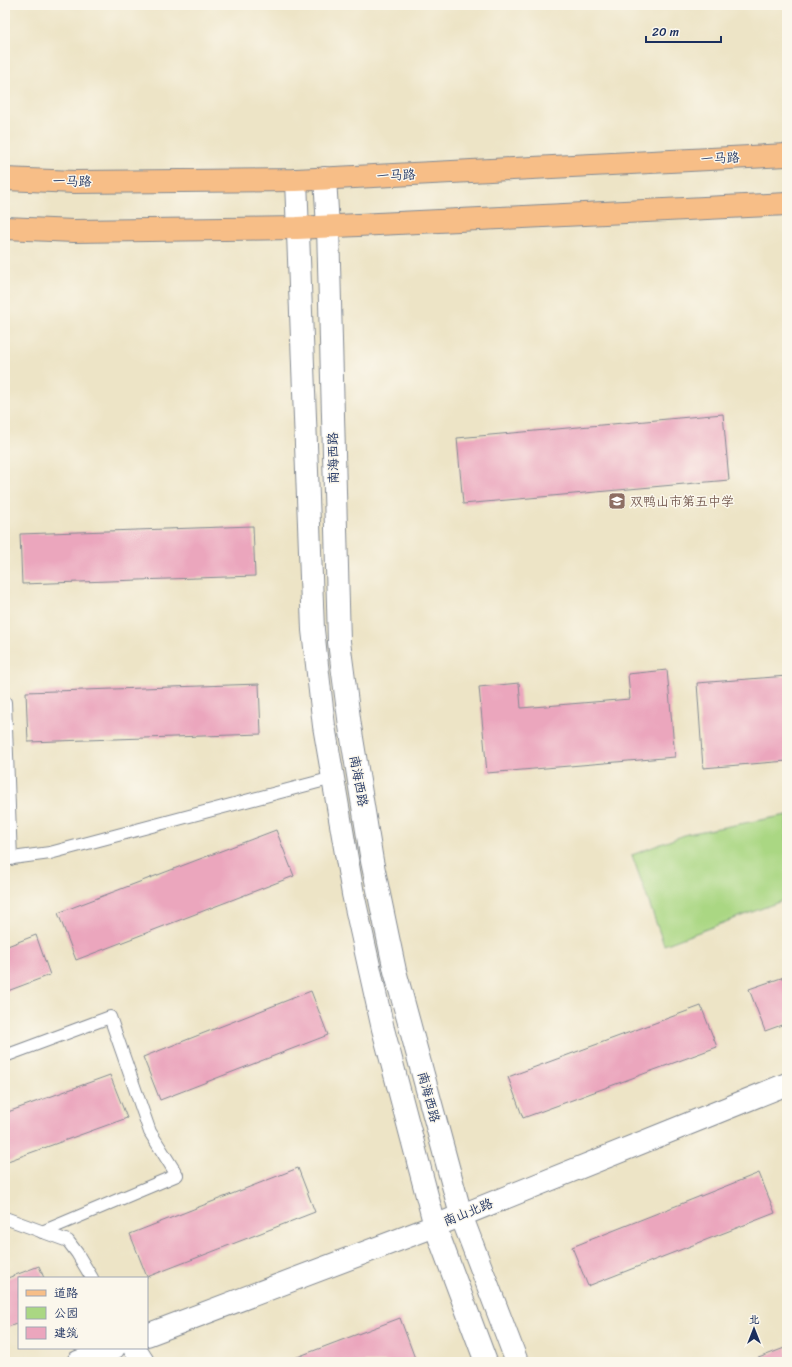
<svg xmlns="http://www.w3.org/2000/svg" width="792" height="1367" font-family="Sriracha,'LXGW WenKai TC',sans-serif">
  <rect width="100%" height="100%" fill="#fbf7ec"/>
  <filter id="ink" filterUnits="userSpaceOnUse"><feTurbulence type="fractalNoise" baseFrequency=".025" numOctaves="2"/><feDisplacementMap in="SourceGraphic" scale="8" xChannelSelector="R" yChannelSelector="G"/><feConvolveMatrix kernelMatrix="1 2 1 2 8 2 1 2 1" color-interpolation-filters="sRGB"/></filter>
  <filter id="wash" filterUnits="userSpaceOnUse"><feTurbulence type="fractalNoise" baseFrequency=".012" numOctaves="4" result="noise"/><feDisplacementMap in="SourceGraphic" scale="16" xChannelSelector="R" yChannelSelector="G"/><feGaussianBlur stdDeviation="0.9" result="paint"/><feColorMatrix in="noise" values="0 0 0 0 0 0 0 0 0 0 0 0 0 0 0 0 0 1.4 0 .05"/><feComposite in="paint" operator="in"/></filter>
  <g filter="url(#wash)">
    <rect width="100%" height="100%" fill="#ede4c6"/>
    <path fill="#aad783" stroke="#628370" d="M787,815V899L664,945L632,855L687,834Z"/>
    <g id="blocks">
      <g fill="#eba6bd">
        <path d="M723,414L729,480L463,504L457,438Z"/>
        <path d="M253,526L255,576L22,584L20,534Z"/>
        <path d="M667,670L675,757L487,773L479,687L519,683L521,708L630,699L628,674Z"/>
        <path d="M787,676V761L703,768L697,683Z"/>
        <path d="M259,684L261,734L28,742L26,692Z"/>
        <path d="M276,830L294,876L76,960L58,913Z"/>
        <path d="M36,935L50,975L5,992V947Z"/>
        <path d="M787,976V1023L765,1031L749,989Z"/>
        <path d="M311,991L328,1035L160,1100L143,1057Z"/>
        <path d="M701,1006L717,1047L523,1118L508,1077Z"/>
        <path d="M110,1075L127,1118L5,1162V1113Z"/>
        <path d="M298,1168L315,1212L147,1277L130,1234Z"/>
        <path d="M759,1173L775,1213L588,1286L572,1247Z"/>
        <path d="M39,1266L44,1278H19V1323L5,1328V1279Z"/>
        <path d="M400,1318L416,1361L414,1362H284Z"/>
        <path d="M787,1347V1362H748Z"/>
      </g>
    </g>
  </g>
  <g filter="url(#ink)">
    <use href="#blocks" fill-opacity="0" stroke="#848a92" stroke-width="1"/>
    <g fill="none" stroke-linecap="round" stroke-linejoin="round">
      <g stroke="#848a92" stroke-width="14">
        <g id="service">
          <path d="M5,702L11,859"/>
          <path d="M5,859L50,853L333,778"/>
          <path d="M5,1056L110,1017L150,1132L177,1175L42,1232"/>
          <path d="M5,1218L68,1241L77,1253L92,1278"/>
        </g>
      </g>
      <g stroke="#848a92" stroke-width="24">
        <path id="minor" d="M134,1348L143,1362"/>
      </g>
      <g stroke="#848a92" stroke-width="24">
        <g id="tertiary">
          <path d="M325,178L328,227L339,642L350,726L372,861L395,971L461,1215L517,1362"/>
          <path d="M296,180L313,630L324,726L353,894L383,1029L435,1226L486,1362"/>
          <path d="M147,1335L435,1226L787,1084"/>
          <path d="M78,1362L114,1348"/>
        </g>
      </g>
      <g stroke="#848a92" stroke-width="24">
        <g id="primary">
          <path d="M5,179L75,182L296,180L787,155"/>
          <path d="M5,228L74,231L297,228L787,204"/>
        </g>
      </g>
      <use href="#service" stroke="#fff" stroke-width="12"/>
      <use href="#minor" stroke="#fff" stroke-width="22"/>
      <use href="#tertiary" stroke="#fff" stroke-width="22"/>
      <use href="#primary" stroke="#f7be87" stroke-width="22"/>
    </g>
  </g>
  <defs>
    <g id="school-square" transform="scale(0.9)"><rect x="-9" y="-9" width="18" height="18" rx="4" fill="#8d6e63" stroke="#fbf7ec"/><path d="M0-5L7-2L0 1L-7-2ZM-4 1L0 2.5L4 1V4Q0 6-4 4Z" fill="#fff"/></g>
  </defs>
  <g fill-rule="evenodd">
    <use href="#school-square" x="617" y="501"/>
  </g>
  <g text-anchor="middle" dominant-baseline="central" stroke-width="3" stroke-linejoin="round" paint-order="stroke">
    <g font-size="13" fill="#1b2f5e" stroke="#fbf7ec">
      <text transform="translate(720 158) rotate(-3)">一马路</text>
      <text transform="translate(396 175) rotate(-3)">一马路</text>
      <text transform="translate(72 181) rotate(1)">一马路</text>
      <text transform="translate(333 458) rotate(-91)">南海西路</text>
      <text transform="translate(359 781) rotate(80)">南海西路</text>
      <text transform="translate(429 1097) rotate(75)">南海西路</text>
      <text transform="translate(468 1212) rotate(-22)">南山北路</text>
    </g>
    <g font-size="13" fill="#785e54" stroke="#fbf7ec" text-anchor="start">
      <text x="630" y="501">双鸭山市第五中学</text>
    </g>
  </g>
  <rect width="792" height="1367" fill="none" stroke="#fbf7ec" stroke-width="20"/>
  <rect x="18" y="1277" width="130" height="72" fill="#fbf7ec" stroke="#a1a7b3"/>
  <rect x="26" y="1290" width="20" height="6" fill="#f7be87" stroke="#a1a7b3"/>
  <text x="54" y="1297" font-size="12" fill="#1b2f5e">道路</text>
  <rect x="26" y="1307" width="20" height="12" fill="#aad783" stroke="#a1a7b3"/>
  <text x="54" y="1317" font-size="12" fill="#1b2f5e">公园</text>
  <rect x="26" y="1327" width="20" height="12" fill="#eba6bd" stroke="#a1a7b3"/>
  <text x="54" y="1337" font-size="12" fill="#1b2f5e">建筑</text>
  <g transform="translate(754 1329)" stroke="#fbf7ec" stroke-width="3" paint-order="stroke">
  <path d="M0-3L7 15L0 10L-7 15Z" fill="#1b2f5e"/>
  <text y="-6" font-size="11" font-weight="bold" text-anchor="middle" fill="#1b2f5e">北</text>
  </g>
  <path d="M646 36v6h75v-6" fill="none" stroke="#1b2f5e" stroke-width="2"/>
  <text x="652" y="36" font-size="12" fill="#1b2f5e" stroke="#fbf7ec" stroke-width="3" paint-order="stroke">20 m</text>
</svg>
